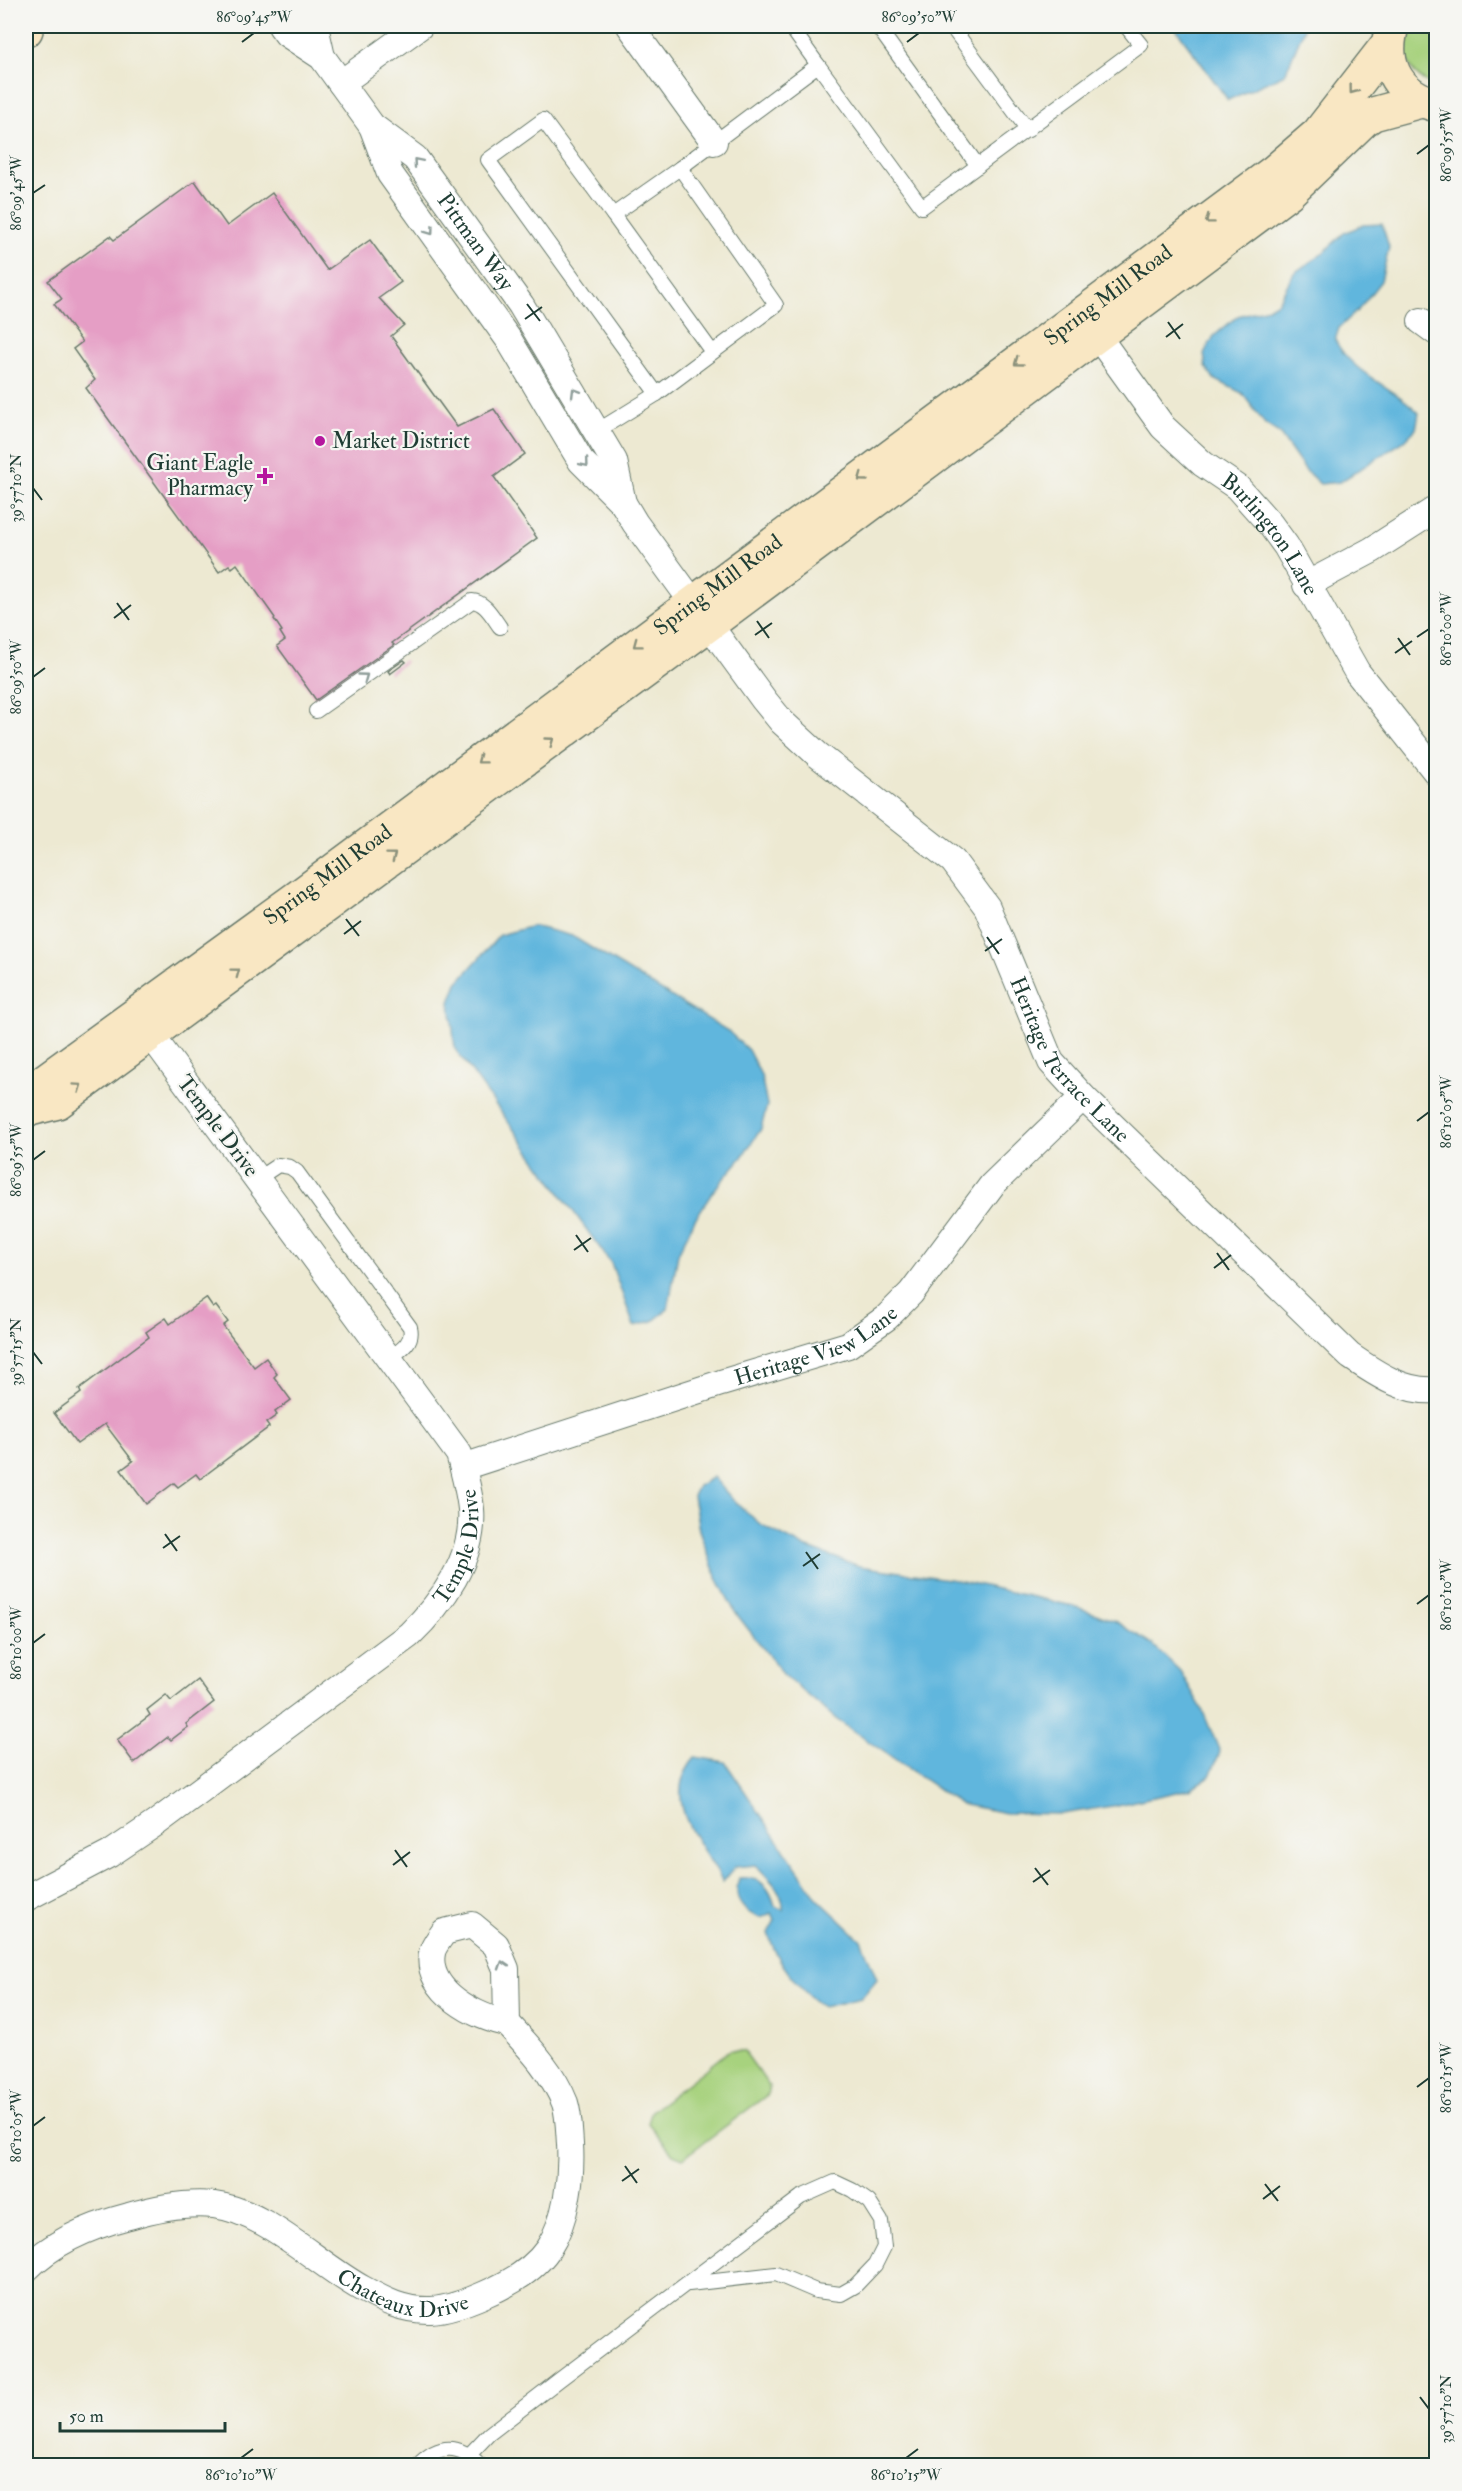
<svg xmlns="http://www.w3.org/2000/svg" width="1462" height="2491" font-family="'IM FELL Double Pica',serif">
  <rect width="100%" height="100%" fill="#f6f6f2"/>
  <filter id="ink" filterUnits="userSpaceOnUse"><feTurbulence type="fractalNoise" baseFrequency=".0167" numOctaves="2"/><feDisplacementMap in="SourceGraphic" scale="12" xChannelSelector="R" yChannelSelector="G"/><feConvolveMatrix kernelMatrix="1 2 1 2 8 2 1 2 1" color-interpolation-filters="sRGB"/></filter>
  <filter id="wash" filterUnits="userSpaceOnUse"><feTurbulence type="fractalNoise" baseFrequency=".008" numOctaves="4" result="noise"/><feDisplacementMap in="SourceGraphic" scale="24" xChannelSelector="R" yChannelSelector="G"/><feGaussianBlur stdDeviation="1.35" result="paint"/><feColorMatrix in="noise" values="0 0 0 0 0 0 0 0 0 0 0 0 0 0 0 0 0 1.4 0 .05"/><feComposite in="paint" operator="in"/></filter>
  <g filter="url(#wash)">
    <rect width="100%" height="100%" fill="#ede9d2"/>
    <g fill="#a7d27e" stroke="#638859" stroke-width="1.5">
      <path d="M1411,26H1436V85C1409,79 1398,49 1411,26Z"/>
      <path d="M730,2050L744,2051L769,2086L767,2095L683,2158L673,2154L648,2123L652,2111Z"/>
    </g>
    <g fill="#61b6dd" stroke="#407a88" stroke-width="1.5">
      <path d="M1174,26H1305L1285,74L1228,100Z"/>
      <path d="M1382,224L1389,247L1381,281L1359,309L1339,328L1335,340C1353,375 1393,386 1419,413L1416,429L1404,441L1340,482L1320,484L1305,470L1279,433L1265,424L1242,393L1214,379L1206,367L1204,354L1214,336L1238,316L1268,308L1278,302L1294,273L1322,254L1344,233L1363,225Z"/>
      <path d="M533,926L572,936L728,1031L748,1050L761,1075L767,1105L761,1129L742,1157L714,1190L695,1219L678,1254L668,1309L653,1321L634,1326L611,1263L455,1049L450,1002L457,983L500,935Z"/>
      <path d="M713,1477L733,1500L760,1524L802,1546L859,1566L962,1581L1077,1607L1115,1621L1152,1644L1180,1671L1201,1707L1220,1752L1210,1776L1190,1789L1112,1806L1062,1814L1006,1813L960,1804L836,1719L784,1675L735,1612L716,1576L699,1530L693,1496L698,1486Z"/>
      <path d="M695,1757L725,1762L817,1898L861,1940L877,1979L861,1998L823,2007C798,1989 777,1962 768,1933L775,1920L772,1913L761,1918C741,1912 733,1898 739,1878C760,1876 770,1887 775,1906L783,1910C784,1891 769,1878 755,1865L735,1867L723,1882C708,1853 677,1822 681,1787C682,1776 689,1766 695,1757Z"/>
    </g>
    <g id="blocks">
      <g fill="#e59ec5">
        <path d="M195,181L227,226L272,193L327,270L370,240L401,282L379,298L404,325L391,336L457,427L494,409L525,454L494,477L537,538L392,643L394,645L316,700L277,646L285,640L280,632L282,631L274,619L275,618L237,564L232,568L229,565L219,572L86,388L95,380L73,349L82,342L54,304L62,299L48,281L110,236L114,240Z"/>
        <path d="M404,660L406,662L390,674L388,671Z"/>
        <path d="M206,1298L213,1308L216,1306L228,1322L223,1326L254,1367L266,1358L277,1374L274,1377L291,1400L275,1412L277,1415L266,1423L269,1427L200,1479L196,1474L178,1487L174,1483L146,1504L121,1470L133,1461L105,1424L77,1444L54,1413L81,1393L79,1389L149,1337L146,1332L166,1318L170,1324Z"/>
        <path d="M198,1680L214,1702L186,1724L188,1727L171,1740L168,1737L134,1763L117,1740L150,1715L147,1710L166,1695L171,1701Z"/>
      </g>
    </g>
  </g>
  <g filter="url(#ink)">
    <use href="#blocks" fill-opacity="0" stroke="#67796b" stroke-width="1.5"/>
    <g fill="none" stroke-linecap="round" stroke-linejoin="round">
      <g stroke="#67796b" stroke-width="16">
        <g id="lane">
          <path d="M790,26L818,65"/>
          <path d="M877,26L978,166"/>
          <path d="M951,26L1028,130"/>
          <path d="M680,168L818,65L922,207L1141,45L1126,26"/>
          <path d="M613,215L543,120L488,160L657,394"/>
          <path d="M597,431L657,394L776,305L680,168L613,215L712,352"/>
          <path d="M316,711L472,601C485,602 492,616 500,627"/>
          <path d="M257,1179L278,1165L290,1167L297,1172L410,1327C414,1342 401,1350 390,1358"/>
          <path d="M470,2454L489,2434L559,2380L801,2197L835,2182L852,2190L869,2202L881,2221L884,2247L875,2265L855,2286L841,2294L816,2291L776,2274L689,2284"/>
          <path d="M417,2466C439,2443 459,2443 481,2466"/>
        </g>
      </g>
      <g stroke="#67796b" stroke-width="28">
        <g id="street">
          <path id="s1" d="M281,26L287,34L322,57L372,126L415,158L521,305L614,461L623,503"/>
          <path d="M315,26L322,57"/>
          <path d="M630,26L714,142"/>
          <path d="M341,83L420,26"/>
          <path id="s2" d="M372,126L390,174L509,340L581,461L623,503L635,523L764,700L782,722L818,755L953,861L987,907L1051,1062L1083,1097L1350,1356C1375,1373 1404,1393 1436,1390"/>
          <path id="s3" d="M1086,320L1163,427L1203,464L1237,487L1270,524L1286,546L1357,672L1436,772"/>
          <path d="M1421,321L1436,332"/>
          <path d="M1306,585L1372,550L1436,509"/>
          <path id="s4" d="M463,1467L721,1383L848,1345L886,1318L911,1293L992,1185L1083,1097"/>
          <path id="s5" d="M26,1898L110,1854L156,1823L409,1635C442,1603 475,1558 471,1509C469,1490 464,1472 459,1454L140,1020"/>
          <path id="s6" d="M26,2269C54,2241 90,2226 129,2216C156,2208 186,2202 214,2205C266,2211 317,2264 363,2289C385,2301 404,2311 431,2310C448,2309 467,2302 483,2295C507,2285 533,2271 548,2249C567,2220 572,2176 570,2144C569,2131 569,2115 565,2103C553,2072 529,2047 507,2023C477,2018 425,1991 432,1953C433,1946 440,1938 444,1932L472,1925L496,1945L506,1969L507,2023"/>
        </g>
      </g>
      <g stroke="#67796b" stroke-width="36">
        <g id="secondary">
          <path d="M26,30L27,26"/>
          <path d="M1391,30C1382,68 1400,95 1436,105"/>
          <path id="s7" d="M26,1104L44,1081L302,894L1275,171L1318,134L1388,44"/>
          <path d="M26,1110L58,1102L708,625L1288,193L1364,120L1373,114L1421,101"/>
        </g>
      </g>
      <use href="#lane" stroke="#fff" stroke-width="14"/>
      <use href="#street" stroke="#fff" stroke-width="26"/>
      <use href="#secondary" stroke="#f9e7c3" stroke-width="33"/>
    </g>
    <defs><path id="oneway-chevron" d="M-2-3.5L2.5 0L-2 3.5" fill="none" stroke-width="1.6" stroke-linecap="round" stroke-linejoin="round" transform="scale(1.5)"/></defs>
    <g stroke="#8c927c">
      <use href="#oneway-chevron" transform="translate(1353 90) rotate(127)"/>
      <use href="#oneway-chevron" transform="translate(1209 220) rotate(143)"/>
      <use href="#oneway-chevron" transform="translate(1018 362) rotate(144)"/>
      <use href="#oneway-chevron" transform="translate(862 478) rotate(144)"/>
      <use href="#oneway-chevron" transform="translate(637 644) rotate(143)"/>
      <use href="#oneway-chevron" transform="translate(550 741) rotate(-36)"/>
      <use href="#oneway-chevron" transform="translate(481 760) rotate(143)"/>
      <use href="#oneway-chevron" transform="translate(392 856) rotate(-37)"/>
      <use href="#oneway-chevron" transform="translate(236 972) rotate(-37)"/>
      <use href="#oneway-chevron" transform="translate(78 1087) rotate(-35)"/>
    </g>
    <g stroke="#8f9e9a">
      <use href="#oneway-chevron" transform="translate(417 162) rotate(-131)"/>
      <use href="#oneway-chevron" transform="translate(430 231) rotate(54)"/>
      <use href="#oneway-chevron" transform="translate(575 392) rotate(-121)"/>
      <use href="#oneway-chevron" transform="translate(585 463) rotate(50)"/>
      <use href="#oneway-chevron" transform="translate(364 677) rotate(-36)"/>
      <use href="#oneway-chevron" transform="translate(503 1965) rotate(-108)"/>
    </g>
  </g>
  <path fill="none" stroke="#1f3d34" stroke-width="2" d="M242,42L254,33M907,42L919,33M1417,154L1429,145M33,193L45,185M527,304L540,321M525,319L542,307M1168,322L1180,339M1166,337L1183,324M33,488L42,500M117,603L129,620M114,618L131,605M757,621L769,638M755,635L772,623M1417,637L1429,629M1398,638L1410,655M1395,653L1412,641M33,677L45,668M346,919L359,936M344,934L361,921M987,937L999,954M985,951L1002,939M1417,1121L1429,1112M33,1160L45,1151M576,1235L588,1252M574,1250L591,1238M1217,1253L1229,1270M1214,1268L1231,1255M33,1352L42,1364M165,1534L177,1551M163,1548L180,1536M806,1552L818,1569M803,1566L820,1554M1417,1604L1429,1595M33,1643L45,1634M395,1850L407,1867M393,1865L410,1852M1035,1868L1048,1885M1033,1882L1050,1870M1417,2087L1429,2078M33,2126L45,2117M625,2166L637,2183M622,2181L639,2169M1265,2184L1278,2201M1263,2199L1280,2186M1420,2397L1429,2409M241,2458L253,2449M906,2458L918,2449"/>
  <g fill="#b5179e" stroke="#f6f6f2" stroke-width="2">
    <circle cx="320" cy="441" r="6"/>
    <path d="M262 467h6v6h6v6h-6v6h-6v-6h-6v-6h6z"/>
  </g>
  <g text-anchor="middle" dominant-baseline="central" stroke-width="4.5" stroke-linejoin="round" paint-order="stroke">
    <g font-size="22" fill="#1f3d34" stroke="#f6f6f2">
      <text stroke="none"><textPath href="#s1" startOffset="294">Pittman Way</textPath></text>
      <text stroke="none"><textPath href="#s7" startOffset="1352">Spring Mill Road</textPath></text>
      <text stroke="none"><textPath href="#s3" startOffset="285">Burlington Lane</textPath></text>
      <text stroke="none"><textPath href="#s7" startOffset="866">Spring Mill Road</textPath></text>
      <text stroke="none"><textPath href="#s7" startOffset="380">Spring Mill Road</textPath></text>
      <text stroke="none"><textPath href="#s2" startOffset="1180">Heritage Terrace Lane</textPath></text>
      <text transform="translate(218 1126) rotate(53)">Temple Drive</text>
      <text stroke="none"><textPath href="#s4" startOffset="374">Heritage View Lane</textPath></text>
      <text stroke="none"><textPath href="#s5" startOffset="570">Temple Drive</textPath></text>
      <text stroke="none"><textPath href="#s6" startOffset="417">Chateaux Drive</textPath></text>
    </g>
    <g font-size="22" fill="#1f3d34" stroke="#f6f6f2" text-anchor="start">
      <text x="332" y="441">Market District</text>
      <text x="253" y="463" text-anchor="end">Giant Eagle<tspan x="253" dy="25">Pharmacy</tspan></text>
    </g>
  </g>
  <rect width="1462" height="2491" fill="none" stroke="#f6f6f2" stroke-width="66"/>
  <path d="M60 2422v9h165v-9" fill="none" stroke="#1f3d34" stroke-width="3"/>
  <text x="69" y="2422" font-size="18" fill="#1f3d34" stroke="#f6f6f2" stroke-width="4.5" paint-order="stroke">50 m</text>
  <rect x="33" y="33" width="1396" height="2425" fill="none" stroke="#1f3d34" stroke-width="2"/>
  <g font-size="15" text-anchor="middle" fill="#1f3d34">
    <text x="254" y="22">86°09'45"W</text>
    <text x="919" y="22">86°09'50"W</text>
    <text transform="translate(1446 145) rotate(-90)" y="5">86°09'55"W</text>
    <text transform="translate(16 193) rotate(-90)" y="5">86°09'45"W</text>
    <text transform="translate(16 488) rotate(-90)" y="5">39°57'10"N</text>
    <text transform="translate(1446 629) rotate(-90)" y="5">86°10'00"W</text>
    <text transform="translate(16 677) rotate(-90)" y="5">86°09'50"W</text>
    <text transform="translate(1446 1112) rotate(-90)" y="5">86°10'05"W</text>
    <text transform="translate(16 1160) rotate(-90)" y="5">86°09'55"W</text>
    <text transform="translate(16 1352) rotate(-90)" y="5">39°57'15"N</text>
    <text transform="translate(1446 1595) rotate(-90)" y="5">86°10'10"W</text>
    <text transform="translate(16 1643) rotate(-90)" y="5">86°10'00"W</text>
    <text transform="translate(1446 2078) rotate(-90)" y="5">86°10'15"W</text>
    <text transform="translate(16 2126) rotate(-90)" y="5">86°10'05"W</text>
    <text transform="translate(1446 2409) rotate(-90)" y="5">39°57'10"N</text>
    <text x="241" y="2480">86°10'10"W</text>
    <text x="906" y="2480">86°10'15"W</text>
  </g>
</svg>
